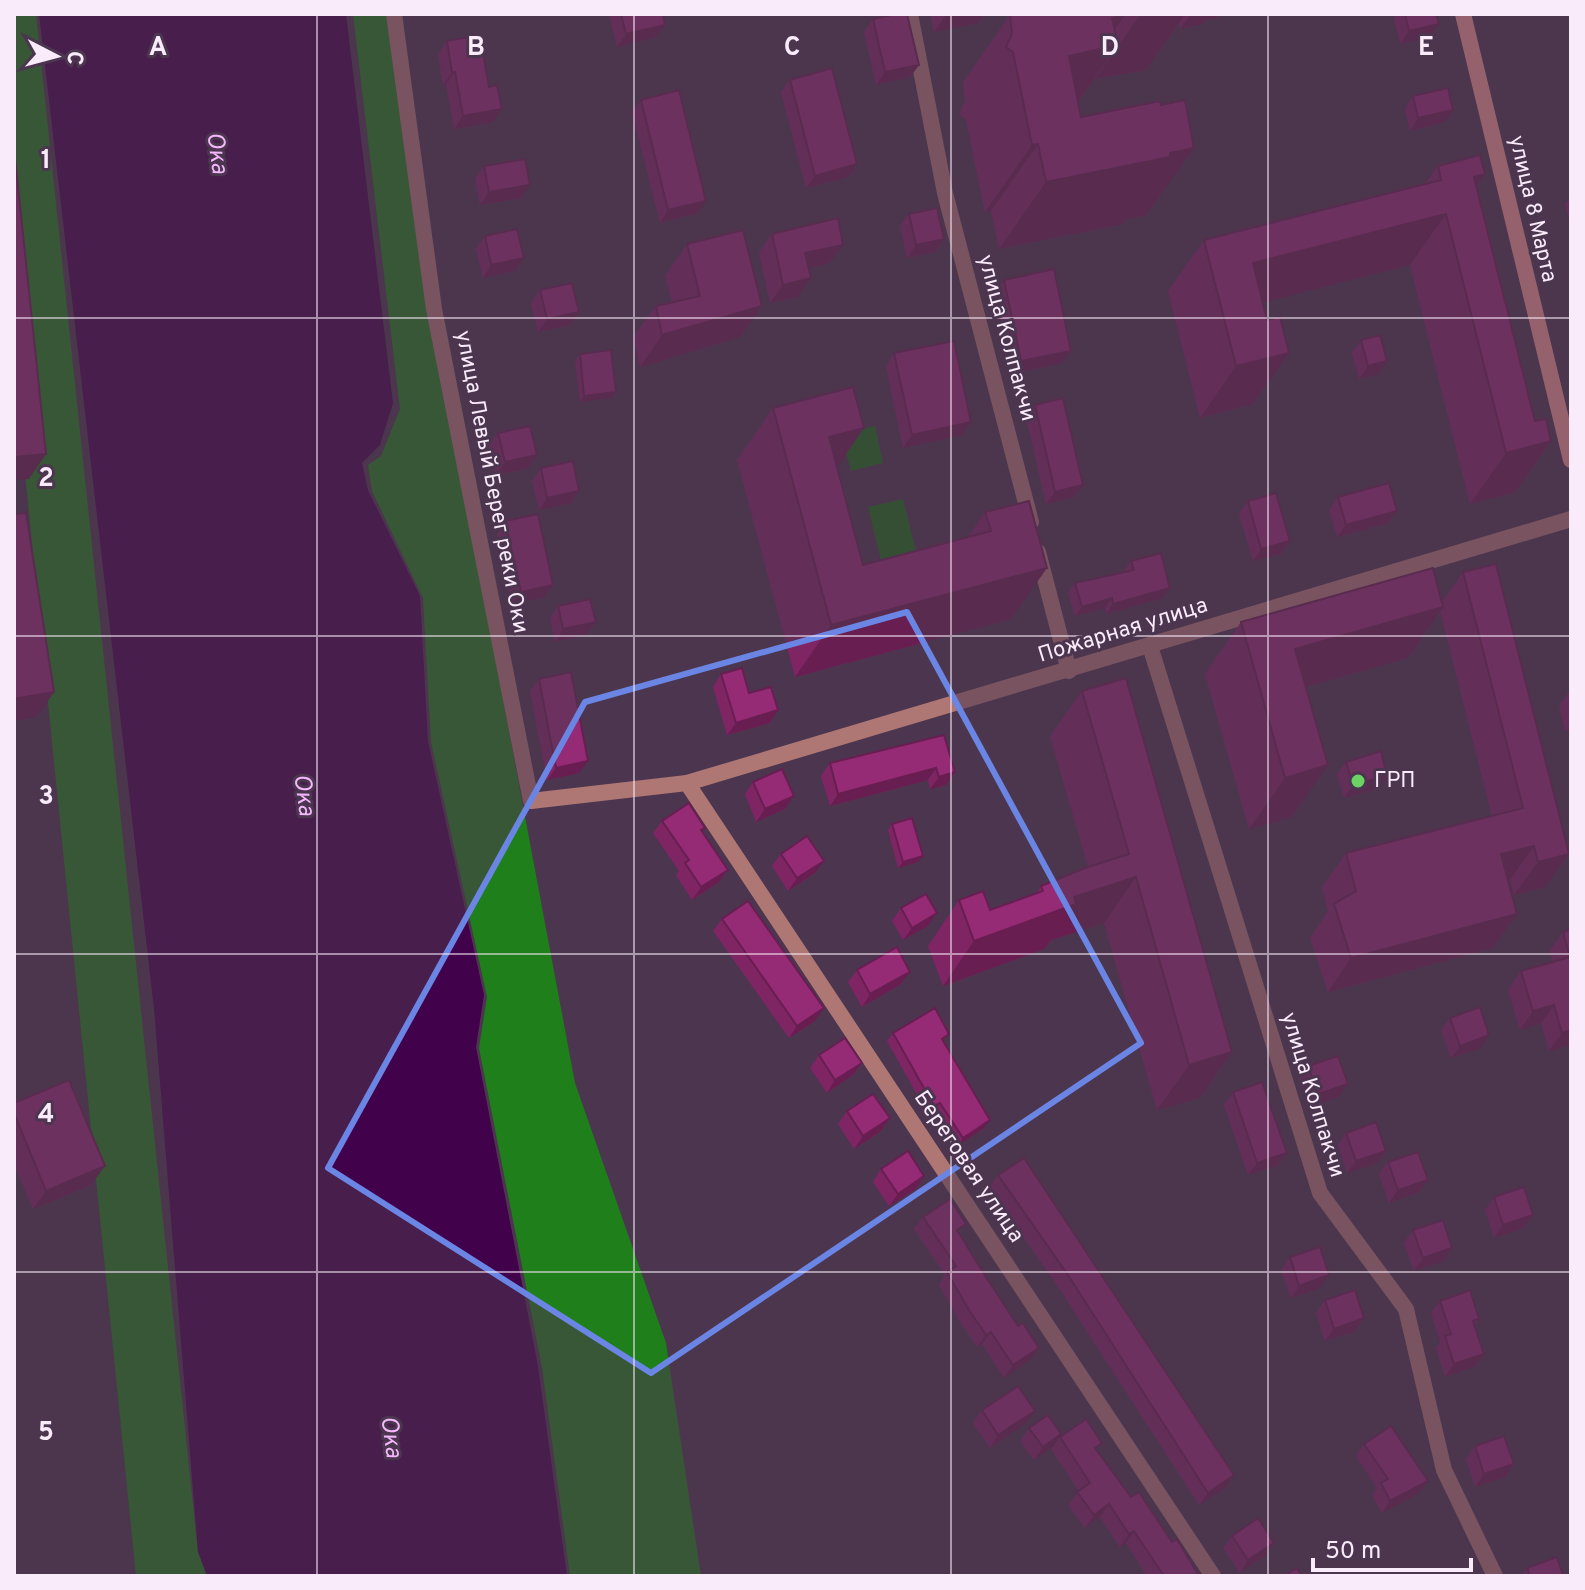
<svg xmlns="http://www.w3.org/2000/svg" width="1585" height="1590" font-family="Overpass,sans-serif">
  <rect width="100%" height="100%" fill="#4c364f"/>
  <g fill="#186e14">
    <path d="M875,426L883,463L851,471L841,434Z"/>
    <path d="M903,499L918,559L883,568L868,507Z"/>
  </g>
  <g fill="#1f7f1a">
    <path d="M14,14H36L198,1552L207,1576H136L14,364Z"/>
    <path d="M353,14H389L430,310L575,1083L666,1343L701,1576H570L542,1367L479,1048L487,997L431,742L423,598L372,491L368,465L381,456L400,409Z"/>
  </g>
  <path fill="#42014b" d="M39,14H346L393,403L380,445L362,463L368,490L420,596L428,741L484,995L476,1047L538,1366L567,1576H207L198,1552L154,1009Z"/>
  <g fill="none" stroke-linecap="round" stroke-linejoin="round">
    <g stroke="#af7774" stroke-width="16">
      <path d="M394,14L434,309L531,801L687,783L1571,519"/>
      <path d="M910,14L945,193L1031,522"/>
      <path d="M1038,552L1069,671"/>
      <path d="M1150,646L1320,1193L1406,1309L1444,1470L1495,1576"/>
      <path d="M687,783L1213,1576"/>
    </g>
    <path stroke="#ed9490" stroke-width="16" d="M1463,14L1571,460"/>
  </g>
  <g fill="#7f2564">
    <path d="M609,14H663L656,37L617,47Z"/>
    <path d="M930,14H984L978,23L934,32Z"/>
    <path d="M1015,14H1219L1217,18L1206,20L1203,24L1180,29L1179,23L1146,70L1095,79V78L1078,102L1081,117L1146,215L1127,219L1123,224L999,249L991,211L985,212L966,120L959,114L965,101L963,82L1010,15Z"/>
    <path d="M1397,14H1436L1430,37L1400,44L1394,18Z"/>
    <path d="M873,19L919,65L910,77L876,85L864,32Z"/>
    <path d="M447,41L489,87L493,122L454,129L446,84L443,85L438,54Z"/>
    <path d="M790,80L857,164L849,177L806,188L781,92Z"/>
    <path d="M1413,96L1445,122L1410,131L1405,109Z"/>
    <path d="M641,100L698,213L660,223L632,112Z"/>
    <path d="M484,166L530,185L521,198L480,205L475,179Z"/>
    <path d="M1438,166L1485,174L1476,187L1535,421L1551,441L1515,492L1470,504L1410,265L1263,302L1267,320L1289,353L1253,404L1200,418L1168,291L1204,240L1425,184Z"/>
    <path d="M1570,198H1571V226L1565,204Z"/>
    <path d="M909,214L944,239L935,252L907,258L900,226Z"/>
    <path d="M772,234L830,263L809,268L798,297L770,303L759,252Z"/>
    <path d="M485,236L515,271L483,278L476,249Z"/>
    <path d="M687,244L740,337L640,367L633,337L656,306L672,302L665,276Z"/>
    <path d="M1004,280L1071,351L1062,363L1012,374L995,293Z"/>
    <path d="M540,290L579,312L570,325L538,332L531,303Z"/>
    <path d="M1361,340L1378,374L1359,379L1352,353Z"/>
    <path d="M894,353L962,435L903,448L886,366Z"/>
    <path d="M580,354L616,392L612,398L580,402L575,360Z"/>
    <path d="M1035,405L1083,485L1074,497L1046,504L1026,417Z"/>
    <path d="M773,408L837,467L863,565L968,537L985,512L1029,501L1011,619L795,677L737,460Z"/>
    <path d="M498,433L537,455L528,468L496,475L489,446Z"/>
    <path d="M541,468L579,491L571,503L539,510L532,481Z"/>
    <path d="M1338,497L1397,511L1388,523L1337,537L1329,510Z"/>
    <path d="M1248,501L1290,541L1281,554L1253,561L1239,514Z"/>
    <path d="M505,521L544,597L512,604L497,534Z"/>
    <path d="M1131,561L1163,598L1106,614L1105,608L1075,616L1068,593L1075,583L1125,572L1124,571Z"/>
    <path d="M1463,572L1569,854L1545,887L1514,895L1510,880H1508L1517,914L1493,948L1328,992L1310,938L1328,911L1322,887L1346,853L1492,816L1440,611L1408,658L1306,687L1292,817L1249,829L1205,674L1241,622L1442,602Z"/>
    <path d="M558,606L587,634L555,642L550,618Z"/>
    <path d="M721,674L749,693L778,710L770,723L727,735L713,687Z"/>
    <path d="M539,679L579,773L547,780L530,691Z"/>
    <path d="M1571,689V730L1565,731L1559,706Z"/>
    <path d="M1082,691L1200,1098L1157,1110L1104,923L1051,940L1044,949L943,986L928,946L959,900L990,910L1036,894L1041,886L1088,867L1050,736Z"/>
    <path d="M944,735L946,785L930,789L928,780L830,806L821,776L830,763Z"/>
    <path d="M1346,762L1387,776L1379,788L1344,798L1337,774Z"/>
    <path d="M753,782L785,809L756,822L745,794Z"/>
    <path d="M662,821L702,832L728,870L719,882L692,900L676,875L679,871L653,833Z"/>
    <path d="M892,824L918,862L898,868L888,830Z"/>
    <path d="M781,854L815,873L788,891L772,866Z"/>
    <path d="M901,908L928,926L903,940L892,921Z"/>
    <path d="M722,919L815,1021L789,1038L713,931Z"/>
    <path d="M1571,929V1045L1549,1051L1541,1023L1520,1030L1508,990L1521,971L1553,962L1550,950L1563,932Z"/>
    <path d="M857,970L910,972L901,984L862,1007L848,982Z"/>
    <path d="M1450,1018L1481,1048L1451,1058L1441,1030Z"/>
    <path d="M893,1033L944,1042L984,1128L958,1146L934,1111L928,1114L887,1041Z"/>
    <path d="M819,1055L862,1063L853,1075L827,1093L810,1068Z"/>
    <path d="M1308,1066L1339,1097L1309,1107L1299,1079Z"/>
    <path d="M1233,1092L1287,1153L1278,1165L1248,1175L1224,1105Z"/>
    <path d="M14,1103L91,1185L33,1209L14,1164Z"/>
    <path d="M847,1111L881,1131L854,1149L838,1124Z"/>
    <path d="M1346,1133L1377,1163L1347,1173L1338,1145Z"/>
    <path d="M1388,1162L1428,1180L1419,1192L1389,1203L1379,1174Z"/>
    <path d="M881,1169L924,1176L916,1189L889,1206L873,1182Z"/>
    <path d="M998,1175L1234,1475L1225,1488L1199,1505L1059,1288L989,1188Z"/>
    <path d="M1494,1197L1533,1215L1524,1228L1494,1238L1485,1210Z"/>
    <path d="M923,1217L960,1233L988,1280L1018,1326L1039,1348L1030,1360L1004,1378L982,1344L977,1347L960,1322L939,1285L945,1275L914,1229Z"/>
    <path d="M1413,1230L1452,1248L1444,1261L1414,1271L1404,1243Z"/>
    <path d="M1290,1257L1320,1288L1291,1298L1281,1270Z"/>
    <path d="M1325,1300L1364,1318L1355,1331L1325,1341L1316,1313Z"/>
    <path d="M1440,1301L1479,1319L1475,1325L1484,1354L1476,1366L1445,1377L1436,1348L1440,1342L1431,1313Z"/>
    <path d="M982,1410L1035,1411L1026,1423L990,1448L973,1423Z"/>
    <path d="M1029,1428L1061,1434L1097,1451L1131,1497L1172,1542L1199,1576H1147L1126,1543L1120,1547L1100,1517L1085,1528L1068,1505L1079,1491L1051,1449L1052,1447L1034,1460L1020,1441Z"/>
    <path d="M1364,1444L1428,1481L1419,1493L1382,1513L1372,1495L1377,1488L1356,1456Z"/>
    <path d="M1475,1446L1514,1464L1505,1477L1475,1487L1466,1459Z"/>
    <path d="M1232,1536L1266,1555L1240,1573L1223,1548Z"/>
    <path d="M1527,1568L1563,1576H1521Z"/>
  </g>
  <g fill="#681e51">
    <path d="M947,14H984L978,23L934,32Z"/>
    <path d="M1141,14H1185L1146,70L1095,79Z"/>
    <path d="M1191,14H1219L1217,18L1206,20L1203,24L1180,29Z"/>
    <path d="M1125,15L1101,49L1118,45L1071,112L1069,56L1112,18Z"/>
    <path d="M1439,24L1430,37L1400,44L1409,31Z"/>
    <path d="M665,25L656,37L617,47L626,34Z"/>
    <path d="M919,65L910,77L876,85L885,72Z"/>
    <path d="M452,72H455L446,84L443,85Z"/>
    <path d="M502,109L493,122L454,129L463,116Z"/>
    <path d="M1453,110L1445,122L1410,131L1418,118Z"/>
    <path d="M1038,144L991,211L985,212L1032,145Z"/>
    <path d="M1194,148L1146,215L1127,219L1123,224L999,249L1046,182Z"/>
    <path d="M857,164L849,177L806,188L815,176Z"/>
    <path d="M1485,174L1449,225L1474,177Z"/>
    <path d="M530,185L521,198L480,205L489,192Z"/>
    <path d="M706,201L698,213L660,223L668,210Z"/>
    <path d="M1446,214L1410,265L1222,313L1253,263Z"/>
    <path d="M944,239L935,252L907,258L916,245Z"/>
    <path d="M843,245L830,263L792,272L805,253Z"/>
    <path d="M524,258L515,271L483,278L491,265Z"/>
    <path d="M811,278L798,297L770,303L783,285Z"/>
    <path d="M762,306L740,337L640,367L662,335Z"/>
    <path d="M579,312L570,325L538,332L547,319Z"/>
    <path d="M1071,351L1062,363L1012,374L1021,361Z"/>
    <path d="M1289,353L1253,404L1200,418L1236,366Z"/>
    <path d="M1387,361L1378,374L1359,379L1368,366Z"/>
    <path d="M616,392L612,398L580,402L584,396Z"/>
    <path d="M971,422L962,435L903,448L912,435Z"/>
    <path d="M864,428L829,479L793,488L829,437Z"/>
    <path d="M1551,441L1515,492L1470,504L1506,453Z"/>
    <path d="M46,454L29,479L14,480V457Z"/>
    <path d="M537,455L528,468L496,475L505,462Z"/>
    <path d="M1083,485L1074,497L1046,504L1055,492Z"/>
    <path d="M579,491L571,503L539,510L547,498Z"/>
    <path d="M1397,511L1388,523L1337,537L1346,525Z"/>
    <path d="M1290,541L1281,554L1253,561L1261,549Z"/>
    <path d="M1047,568L1011,619L795,677L831,625Z"/>
    <path d="M553,585L544,597L512,604L521,592Z"/>
    <path d="M1170,588L1163,598L1106,614L1113,604Z"/>
    <path d="M1112,598L1105,608L1075,616L1082,607Z"/>
    <path d="M1443,607L1408,658L1263,699L1295,649Z"/>
    <path d="M596,622L587,634L555,642L563,629Z"/>
    <path d="M54,692L37,717L14,721V699Z"/>
    <path d="M778,710L770,723L727,735L736,723Z"/>
    <path d="M588,761L579,773L547,780L556,768Z"/>
    <path d="M1328,765L1292,817L1249,829L1285,778Z"/>
    <path d="M936,768L928,780L830,806L838,794Z"/>
    <path d="M955,772L946,785L930,789L939,777Z"/>
    <path d="M1387,776L1379,788L1344,798L1353,785Z"/>
    <path d="M794,796L785,809L756,822L765,809Z"/>
    <path d="M1534,846L1510,880L1477,888L1501,854Z"/>
    <path d="M1569,854L1545,887L1514,895L1538,862Z"/>
    <path d="M923,856L918,862L898,868L903,862Z"/>
    <path d="M824,861L815,873L788,891L797,878Z"/>
    <path d="M728,870L719,882L692,900L701,887Z"/>
    <path d="M1136,877L1104,923L1051,940L1044,949L943,986L974,941L1074,897Z"/>
    <path d="M937,913L928,926L903,940L912,928Z"/>
    <path d="M1517,914L1493,948L1328,992L1351,958Z"/>
    <path d="M910,972L901,984L862,1007L870,994Z"/>
    <path d="M1554,1005L1541,1023L1520,1030L1533,1011Z"/>
    <path d="M824,1008L815,1021L789,1038L797,1026Z"/>
    <path d="M1571,1030V1045L1549,1051L1562,1033Z"/>
    <path d="M1489,1035L1481,1048L1451,1058L1460,1046Z"/>
    <path d="M1232,1052L1200,1098L1157,1110L1189,1065Z"/>
    <path d="M862,1063L853,1075L827,1093L835,1080Z"/>
    <path d="M1348,1084L1339,1097L1309,1107L1318,1094Z"/>
    <path d="M940,1103L934,1111L928,1114L934,1106Z"/>
    <path d="M890,1118L881,1131L854,1149L863,1136Z"/>
    <path d="M990,1120L984,1128L958,1146L963,1138Z"/>
    <path d="M1386,1151L1377,1163L1347,1173L1356,1161Z"/>
    <path d="M1287,1153L1278,1165L1248,1175L1257,1163Z"/>
    <path d="M105,1166L91,1185L33,1209L46,1191Z"/>
    <path d="M924,1176L916,1189L889,1206L898,1194Z"/>
    <path d="M1428,1180L1419,1192L1389,1203L1398,1190Z"/>
    <path d="M1533,1215L1524,1228L1494,1238L1503,1225Z"/>
    <path d="M1452,1248L1444,1261L1414,1271L1423,1258Z"/>
    <path d="M1329,1275L1320,1288L1291,1298L1299,1286Z"/>
    <path d="M1364,1318L1355,1331L1325,1341L1334,1329Z"/>
    <path d="M991,1332L982,1344L977,1347L986,1335Z"/>
    <path d="M1039,1348L1030,1360L1004,1378L1013,1365Z"/>
    <path d="M1484,1354L1476,1366L1445,1377L1454,1364Z"/>
    <path d="M1035,1411L1026,1423L990,1448L998,1435Z"/>
    <path d="M1061,1434L1053,1447L1034,1460L1043,1447Z"/>
    <path d="M1514,1464L1505,1477L1475,1487L1484,1474Z"/>
    <path d="M1234,1475L1225,1488L1199,1505L1208,1493Z"/>
    <path d="M1428,1481L1419,1493L1382,1513L1390,1501Z"/>
    <path d="M1109,1504L1100,1517L1085,1528L1094,1515Z"/>
    <path d="M1134,1531L1126,1543L1120,1547L1129,1534Z"/>
    <path d="M1274,1543L1266,1555L1240,1573L1248,1560Z"/>
  </g>
  <g fill="#942b74" stroke="#681e51" stroke-width="2">
    <path d="M621,14H663L665,25L626,34Z"/>
    <path d="M896,14H907L919,65L885,72L873,19Z"/>
    <path d="M1015,14H1124L1125,15L1112,18L1118,45L1069,56L1081,117L1160,101L1161,105L1185,100L1194,148L1170,153V157L1046,182L1038,144L1032,145L1013,52L1006,47L1012,34L1010,15Z"/>
    <path d="M1405,14H1436L1439,24L1409,31Z"/>
    <path d="M480,35L489,87L497,85L502,109L463,116L455,72H452L447,41Z"/>
    <path d="M832,68L857,164L815,176L790,80Z"/>
    <path d="M1448,88L1453,110L1418,118L1413,96Z"/>
    <path d="M679,90L706,201L668,210L641,100Z"/>
    <path d="M14,148L46,454L14,457Z"/>
    <path d="M1480,155L1485,174L1474,177L1535,421L1546,419L1551,441L1506,453L1446,214L1253,263L1267,320L1280,317L1289,353L1236,366L1204,240L1441,180L1438,166Z"/>
    <path d="M525,159L530,185L489,192L484,166Z"/>
    <path d="M937,208L944,239L916,245L909,214Z"/>
    <path d="M838,218L843,245L805,253L811,278L783,285L772,234Z"/>
    <path d="M517,229L524,258L491,265L485,236Z"/>
    <path d="M743,230L762,306L662,335L656,306L700,296L687,244Z"/>
    <path d="M1054,269L1071,351L1021,361L1004,280Z"/>
    <path d="M572,283L579,312L547,319L540,290Z"/>
    <path d="M1380,335L1387,361L1368,366L1361,340Z"/>
    <path d="M954,341L971,422L912,435L894,353Z"/>
    <path d="M611,350L616,392L584,396L580,354Z"/>
    <path d="M853,387L864,428L829,437L863,565L991,531L985,512L1029,501L1047,568L831,625L773,408Z"/>
    <path d="M1063,398L1083,485L1055,492L1035,405Z"/>
    <path d="M530,426L537,455L505,462L498,433Z"/>
    <path d="M573,461L579,491L547,498L541,468Z"/>
    <path d="M1389,483L1397,511L1346,525L1338,497Z"/>
    <path d="M1276,493L1290,541L1261,549L1248,501Z"/>
    <path d="M26,513L54,692L14,699V514Z"/>
    <path d="M538,514L553,585L521,592L505,521Z"/>
    <path d="M1161,553L1170,588L1113,604L1112,598L1082,607L1075,583L1134,570L1131,561Z"/>
    <path d="M1496,564L1569,854L1538,862L1534,846L1501,854L1517,914L1351,958L1334,904L1356,891L1346,853L1523,808L1463,572Z"/>
    <path d="M1433,568L1443,607L1295,649L1328,765L1285,778L1241,622Z"/>
    <path d="M590,599L596,622L563,629L558,606Z"/>
    <path d="M742,668L749,693L771,687L778,710L736,723L721,674Z"/>
    <path d="M571,672L588,761L556,768L539,679Z"/>
    <path d="M1126,678L1232,1052L1189,1065L1136,877L1074,897L1076,904L974,941L959,900L983,891L990,910L1043,891L1041,886L1085,868L1129,854L1082,691Z"/>
    <path d="M944,735L955,772L939,777L936,768L838,794L830,763Z"/>
    <path d="M1381,751L1387,776L1353,785L1346,762Z"/>
    <path d="M782,769L794,796L765,809L753,782Z"/>
    <path d="M689,803L705,828L701,830L728,870L701,887L685,863L689,860L662,821Z"/>
    <path d="M912,818L923,856L903,862L892,824Z"/>
    <path d="M807,836L824,861L797,878L781,854Z"/>
    <path d="M926,894L937,913L912,928L901,908Z"/>
    <path d="M748,901L824,1008L797,1026L722,919Z"/>
    <path d="M1571,929V1030L1562,1033L1554,1005L1533,1011L1521,971L1570,957L1563,932Z"/>
    <path d="M897,947L910,972L870,994L857,970Z"/>
    <path d="M1480,1007L1489,1035L1460,1046L1450,1018Z"/>
    <path d="M935,1008L949,1034L942,1039L990,1120L963,1138L940,1103L934,1106L893,1033Z"/>
    <path d="M845,1038L862,1063L835,1080L819,1055Z"/>
    <path d="M1338,1056L1348,1084L1318,1094L1308,1066Z"/>
    <path d="M69,1080L105,1166L46,1191L14,1113V1103Z"/>
    <path d="M1262,1082L1287,1153L1257,1163L1233,1092Z"/>
    <path d="M873,1094L890,1118L863,1136L847,1111Z"/>
    <path d="M1376,1122L1386,1151L1356,1161L1346,1133Z"/>
    <path d="M908,1151L924,1176L898,1194L881,1169Z"/>
    <path d="M1418,1152L1428,1180L1398,1190L1388,1162Z"/>
    <path d="M1024,1158L1234,1475L1208,1493L1068,1275L998,1175Z"/>
    <path d="M1524,1187L1533,1215L1503,1225L1494,1197Z"/>
    <path d="M950,1199L966,1224L957,1230L988,1280L1018,1326L1023,1323L1039,1348L1013,1365L991,1332L986,1335L969,1310L947,1272L956,1266L923,1217Z"/>
    <path d="M1443,1220L1452,1248L1423,1258L1413,1230Z"/>
    <path d="M1320,1247L1329,1275L1299,1286L1290,1257Z"/>
    <path d="M1355,1290L1364,1318L1334,1329L1325,1300Z"/>
    <path d="M1470,1290L1479,1319L1473,1321L1484,1354L1454,1364L1445,1336L1451,1334L1440,1301Z"/>
    <path d="M1018,1386L1035,1411L998,1435L982,1410Z"/>
    <path d="M1048,1415L1061,1434L1043,1447L1029,1428Z"/>
    <path d="M1086,1419L1102,1443L1095,1448L1131,1497L1139,1492L1172,1542L1177,1539L1199,1576H1164L1134,1531L1129,1534L1109,1504L1094,1515L1077,1492L1090,1483L1060,1437Z"/>
    <path d="M1391,1426L1428,1481L1390,1501L1381,1483L1388,1479L1364,1444Z"/>
    <path d="M1504,1436L1514,1464L1484,1474L1475,1446Z"/>
    <path d="M1258,1518L1274,1543L1248,1560L1232,1536Z"/>
    <path d="M1557,1557L1563,1576H1530L1527,1568Z"/>
    <path d="M1297,1568L1302,1576H1284Z"/>
  </g>
  <path d="M0 0H1585V1590H0ZM907,612L1141,1043L651,1373L328,1168L585,702Z" fill="#4c364f" fill-opacity=".55" fill-rule="evenodd"/>
  <path fill="none" stroke="#6a85e4" stroke-width="6" stroke-linejoin="round" d="M907,612L1141,1043L651,1373L328,1168L585,702Z"/>
  <path fill="none" stroke="#f9ebfa" stroke-width="2" stroke-opacity="0.55" d="M317,14V1576M634,14V1576M951,14V1576M1268,14V1576M14,318H1571M14,636H1571M14,954H1571M14,1272H1571"/>
  <circle fill="#6bd363" stroke="#4c364f" stroke-width="3" cx="1358" cy="781" r="8"/>
  <g text-anchor="middle" dominant-baseline="central" stroke-width="6" stroke-linejoin="round" paint-order="stroke">
    <g font-size="22" fill="#f9ebfa" stroke="#4c364f">
      <text transform="translate(1532 209) rotate(77)">улица 8 Марта</text>
      <text transform="translate(1006 338) rotate(75)">улица Колпакчи</text>
      <text transform="translate(491 482) rotate(79)">улица Левый Берег реки Оки</text>
      <text transform="translate(1123 631) rotate(-17)">Пожарная улица</text>
      <text transform="translate(1312 1095) rotate(73)">улица Колпакчи</text>
      <text transform="translate(968 1167) rotate(56)">Береговая улица</text>
    </g>
    <g font-size="22" fill="#f9ebfa" stroke="#4c364f" text-anchor="start">
      <text x="1374" y="781">ГРП</text>
    </g>
    <g font-size="24" font-style="italic" fill="#f4b7fc" stroke="#4c364f">
      <text transform="translate(216 153) rotate(82)">Ока</text>
      <text transform="translate(303 795) rotate(82)">Ока</text>
      <text transform="translate(390 1437) rotate(82)">Ока</text>
    </g>
  </g>
  <g font-size="26" text-anchor="middle" font-weight="bold" fill="#f9ebfa" stroke="#4c364f" stroke-width="6" stroke-linejoin="round" paint-order="stroke">
    <text x="158" y="55">A</text>
    <text x="476" y="55">B</text>
    <text x="792" y="55">C</text>
    <text x="1110" y="55">D</text>
    <text x="1426" y="55">E</text>
    <text x="46" y="168">1</text>
    <text x="46" y="486">2</text>
    <text x="46" y="804">3</text>
    <text x="46" y="1122">4</text>
    <text x="46" y="1440">5</text>
  </g>
  <rect width="1585" height="1590" fill="none" stroke="#f9ebfa" stroke-width="32"/>
  <g transform="translate(56 56) rotate(96)" stroke="#4c364f" stroke-width="6" paint-order="stroke">
  <path d="M0-6L14 30L0 20L-14 30Z" fill="#f9ebfa"/>
  <text y="-12" font-size="22" font-weight="bold" text-anchor="middle" fill="#f9ebfa">С</text>
  </g>
  <path d="M1313 1558v12h158v-12" fill="none" stroke="#f9ebfa" stroke-width="4"/>
  <text x="1325" y="1558" font-size="24" fill="#f9ebfa" stroke="#4c364f" stroke-width="6" paint-order="stroke">50 m</text>
</svg>
